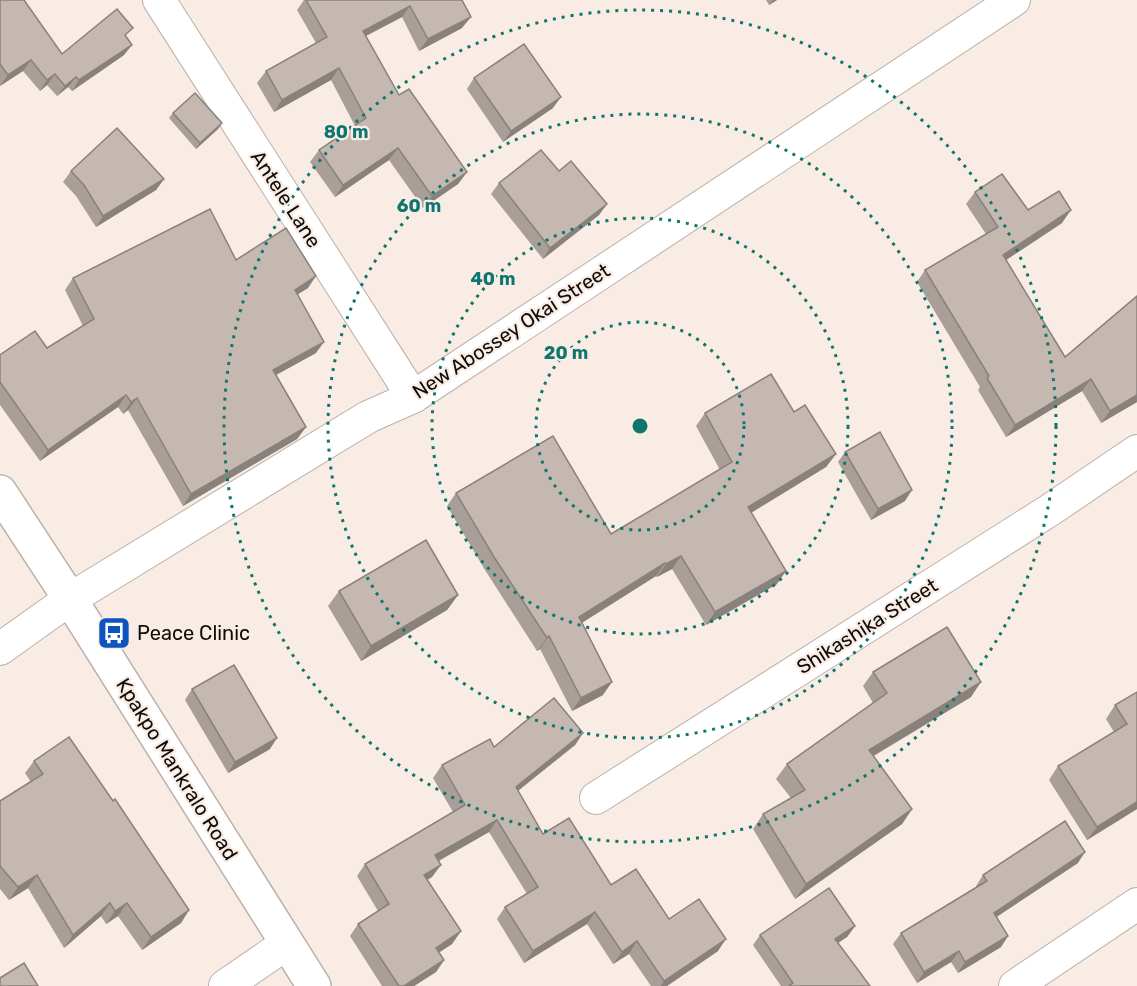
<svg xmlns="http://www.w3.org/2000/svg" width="1137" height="986" font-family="Rubik,sans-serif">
  <rect width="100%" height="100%" fill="#f9ece5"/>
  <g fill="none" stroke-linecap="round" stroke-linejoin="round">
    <g stroke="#bcb0a9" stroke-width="34">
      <g id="street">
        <path d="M159,0L413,397"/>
        <path d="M0,649L70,599L368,417L413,397L1014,0"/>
        <path d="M596,798L1050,510L1137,451"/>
        <path d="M225,986L286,944"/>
        <path d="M1015,986L1137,904"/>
      </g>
    </g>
    <g stroke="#bcb0a9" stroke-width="36">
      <path id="secondary" d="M0,492L70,599L314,986"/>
    </g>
    <use href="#street" stroke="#fff" stroke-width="32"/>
    <use href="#secondary" stroke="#fff" stroke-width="33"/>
  </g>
  <g fill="#a99e98">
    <path d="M0,0L62,54L126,37L124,55L72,91L68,87L57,96L47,85L40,91L23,71L0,86Z"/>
    <path d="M304,0H462V28L419,51L402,17L366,36L399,95L467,172L458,184L423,208L389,160L335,197L310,162L319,150L355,126L331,80L274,112L257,83L266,71L316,43L297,10Z"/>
    <path d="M766,0H777L769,5Z"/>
    <path d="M474,78L553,108L503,142L467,89Z"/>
    <path d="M173,113L222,123L218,129L196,149L169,118Z"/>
    <path d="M71,171L164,179L156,190L96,227L76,196L63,182Z"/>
    <path d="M559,171L607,204L599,215L543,259L491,194L499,183Z"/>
    <path d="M975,192L1028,210L1062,223L1006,260L1065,357L1137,402L1101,423L1082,391L1006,437L978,390L980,387L917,282L925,270L986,234L966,204Z"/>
    <path d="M236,260L308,288L298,294L316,353L276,375L306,427L297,439L183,506L128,410L123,414L118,407L40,461L0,405V355L47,348L83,326L65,290L73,278Z"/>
    <path d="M794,412L836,454L826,467L751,513L777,584L706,625L672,569L657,577L656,576L582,623L603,695L572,711L540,649L537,651L485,570L447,506L456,493L611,534L720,470L696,426L705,413Z"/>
    <path d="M845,452L905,501L871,520L838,462Z"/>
    <path d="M339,591L458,595L447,610L361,661L328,606Z"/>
    <path d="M873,672L971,697L874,756L912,809L902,824L795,899L753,829L763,814L791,798L776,779L787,764L873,703L863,686Z"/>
    <path d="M192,689L270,749L228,773L185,700Z"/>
    <path d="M1137,692V809L1087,840L1049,780L1058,766L1114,732L1106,719L1115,705Z"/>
    <path d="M583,733L575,745L518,790L543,834L611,885L669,919L718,951L667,986H651L629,954L613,964L587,924L524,963L497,919L505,907L527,894L489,832L439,861L432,877L427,880L461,931L452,944L439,952L444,960L436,972L414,986H382L350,936L358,924L378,911L357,876L365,864L453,812L433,778L442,765L494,747Z"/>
    <path d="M34,761L189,910L181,923L142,950L118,916L106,924L101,916L64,948L28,888L9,900L0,889V801L31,782L25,773Z"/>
    <path d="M1078,863L996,917L1008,936L1001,947L958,973L951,962L917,983L893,944L901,933L976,887V886L983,875Z"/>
    <path d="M855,926L847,937L838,943L870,986H781L753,945L760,935Z"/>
  </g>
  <g fill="#89817c">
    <path d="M773,0H777L769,5Z"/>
    <path d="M410,6L402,17L354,42L363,31Z"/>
    <path d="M471,17L462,28L419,51L428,39Z"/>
    <path d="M132,45L124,55L72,91L79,80Z"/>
    <path d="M31,60L23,71L0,86L8,75Z"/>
    <path d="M339,68L331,80L274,112L282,100Z"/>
    <path d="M55,74L47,85L40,91L47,80Z"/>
    <path d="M76,77L68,87L57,96L65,86Z"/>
    <path d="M561,97L553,108L503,142L511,131Z"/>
    <path d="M222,123L218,129L196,149L200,143Z"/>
    <path d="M398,148L389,160L335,197L343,185Z"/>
    <path d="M467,172L458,184L423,208L432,196Z"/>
    <path d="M164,179L156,190L96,227L103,216Z"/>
    <path d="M607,204L599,215L543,259L550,248Z"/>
    <path d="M1071,210L1062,223L994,268L1003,255Z"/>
    <path d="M316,276L308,288L287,301L295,290Z"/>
    <path d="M324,342L316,353L265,381L273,370Z"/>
    <path d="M1091,379L1082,391L1006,437L1015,425Z"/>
    <path d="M126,395L118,407L40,461L48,450Z"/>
    <path d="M1137,395V402L1101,423L1110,411Z"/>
    <path d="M137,398L128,410L123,414L131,402Z"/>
    <path d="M306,427L297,439L183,506L191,494Z"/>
    <path d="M836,454L826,467L739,520L748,507Z"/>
    <path d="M912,490L905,501L871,520L878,509Z"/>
    <path d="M681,556L672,569L657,577L666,564Z"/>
    <path d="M665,563L656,576L570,630L579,617Z"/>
    <path d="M786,571L777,584L706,625L715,612Z"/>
    <path d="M458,595L447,610L361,661L371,646Z"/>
    <path d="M549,636L540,649L537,651L547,638Z"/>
    <path d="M612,682L603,695L572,711L581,698Z"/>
    <path d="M981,682L971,697L859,764L869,750Z"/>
    <path d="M583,733L575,745L508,799L516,787Z"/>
    <path d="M277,738L270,749L228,773L235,762Z"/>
    <path d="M1137,802V809L1087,840L1097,827Z"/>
    <path d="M912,809L902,824L795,899L806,884Z"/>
    <path d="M497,820L489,832L427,867L435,855Z"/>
    <path d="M1085,852L1078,863L986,924L994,913Z"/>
    <path d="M441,865L432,877L415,887L424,875Z"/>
    <path d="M37,875L28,888L9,900L18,887Z"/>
    <path d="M110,903L101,916L64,948L73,935Z"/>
    <path d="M127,903L118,916L106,924L115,911Z"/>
    <path d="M189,910L181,923L142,950L151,937Z"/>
    <path d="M595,912L587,924L524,963L533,951Z"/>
    <path d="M855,926L847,937L827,950L835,939Z"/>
    <path d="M461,931L452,944L428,960L436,948Z"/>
    <path d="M1008,936L1001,947L958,973L965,962Z"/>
    <path d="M726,939L718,951L667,986H661L664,981Z"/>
    <path d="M637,941L629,954L613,964L622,952Z"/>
    <path d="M959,951L951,962L917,983L924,972Z"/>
    <path d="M444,960L436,972L414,986H404Z"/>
  </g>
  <g fill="#c4b8b1" stroke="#89817c" stroke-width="1.5">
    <path d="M0,0H24L62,54L117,9L133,28L125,35L132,45L79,80L76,77L65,86L55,74L47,80L31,60L8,75L0,64Z"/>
    <path d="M306,0H462L471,17L428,39L410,6L363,31L399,95L409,89L467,172L432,196L398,148L343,185L319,150L366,118L339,68L282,100L266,71L327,37Z"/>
    <path d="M524,44L561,97L511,131L474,78Z"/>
    <path d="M195,93L222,123L200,143L173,113Z"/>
    <path d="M117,128L164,179L103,216L84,185L71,171Z"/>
    <path d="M541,150L559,171L571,161L607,204L550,248L499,183Z"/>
    <path d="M1002,174L1028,210L1059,191L1071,210L1003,255L1065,357L1137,296V395L1110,411L1091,379L1015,425L987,378L989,376L925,270L998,227L975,192Z"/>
    <path d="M210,209L236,260L286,228L316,276L295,290L324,342L273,370L306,427L191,494L137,398L131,402L126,395L48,450L0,382V355L35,331L47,348L94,319L73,278Z"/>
    <path d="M771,374L794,412L805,405L836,454L748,507L786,571L715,612L681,556L666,564L665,563L579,617L612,682L581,698L549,636L547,638L494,557L456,493L553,436L611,534L732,462L705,413Z"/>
    <path d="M880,432L912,490L878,509L845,452Z"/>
    <path d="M426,540L458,595L371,646L339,591Z"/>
    <path d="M947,627L981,682L869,750L912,809L806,884L763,814L805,790L787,764L887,693L873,672Z"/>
    <path d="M234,665L277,738L235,762L192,689Z"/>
    <path d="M1137,692V802L1097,827L1058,766L1127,724L1115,705Z"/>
    <path d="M554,698L583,733L516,787L543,834L569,818L611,885L636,869L669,919L699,899L726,939L664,981L637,941L622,952L595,912L533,951L505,907L538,887L497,820L435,855L441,865L424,875L461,931L436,948L444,960L404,986H399L358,924L389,904L365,864L465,805L442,765L490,739L494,747Z"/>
    <path d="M69,737L113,801L115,799L189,910L151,937L127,903L115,911L110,903L73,935L37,875L18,887L0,866V801L43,774L34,761Z"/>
    <path d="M1065,821L1085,852L994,913L1008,936L965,962L959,951L924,972L901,933L987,881L983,875Z"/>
    <path d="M829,888L855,926L835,939L870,986H789L793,983L760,935Z"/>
    <path d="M24,963L38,986H0V978Z"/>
  </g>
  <g fill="none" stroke="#0f766e" stroke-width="3" stroke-dasharray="3 6">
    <circle cx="640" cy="426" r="104"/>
    <circle cx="640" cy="426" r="208"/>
    <circle cx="640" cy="426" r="312"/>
    <circle cx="640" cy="426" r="416"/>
  </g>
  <defs>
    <g id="bus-square" transform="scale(1.725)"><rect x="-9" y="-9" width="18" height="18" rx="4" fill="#0d54bf" stroke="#f9ece5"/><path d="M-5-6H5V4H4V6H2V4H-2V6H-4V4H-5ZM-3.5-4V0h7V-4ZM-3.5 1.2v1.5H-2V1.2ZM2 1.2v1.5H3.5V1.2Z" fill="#fff"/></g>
  </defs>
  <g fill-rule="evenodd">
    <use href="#bus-square" x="114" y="633"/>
  </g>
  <g text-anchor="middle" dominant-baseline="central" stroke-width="4.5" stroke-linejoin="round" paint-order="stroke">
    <g font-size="20" fill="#0f0b08" stroke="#f9ece5">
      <text transform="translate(286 199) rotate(57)">Antele Lane</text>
      <text transform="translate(511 331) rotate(-33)">New Abossey Okai Street</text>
      <text transform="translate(867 626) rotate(-32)">Shikashika Street</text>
      <text transform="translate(177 769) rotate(58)">Kpakpo Mankralo Road</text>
    </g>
    <g font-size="20" fill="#0f0b08" stroke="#f9ece5" text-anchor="start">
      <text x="137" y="633">Peace Clinic</text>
    </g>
  </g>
  <circle cx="640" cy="426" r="9" fill="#0f766e" stroke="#f9ece5" stroke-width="3"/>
  <g font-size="18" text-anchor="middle" font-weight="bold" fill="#0f766e" stroke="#f9ece5" stroke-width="4.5" stroke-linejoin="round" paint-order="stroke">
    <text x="346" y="138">80 m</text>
    <text x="419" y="212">60 m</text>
    <text x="493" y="285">40 m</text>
    <text x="566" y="359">20 m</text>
  </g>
</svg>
